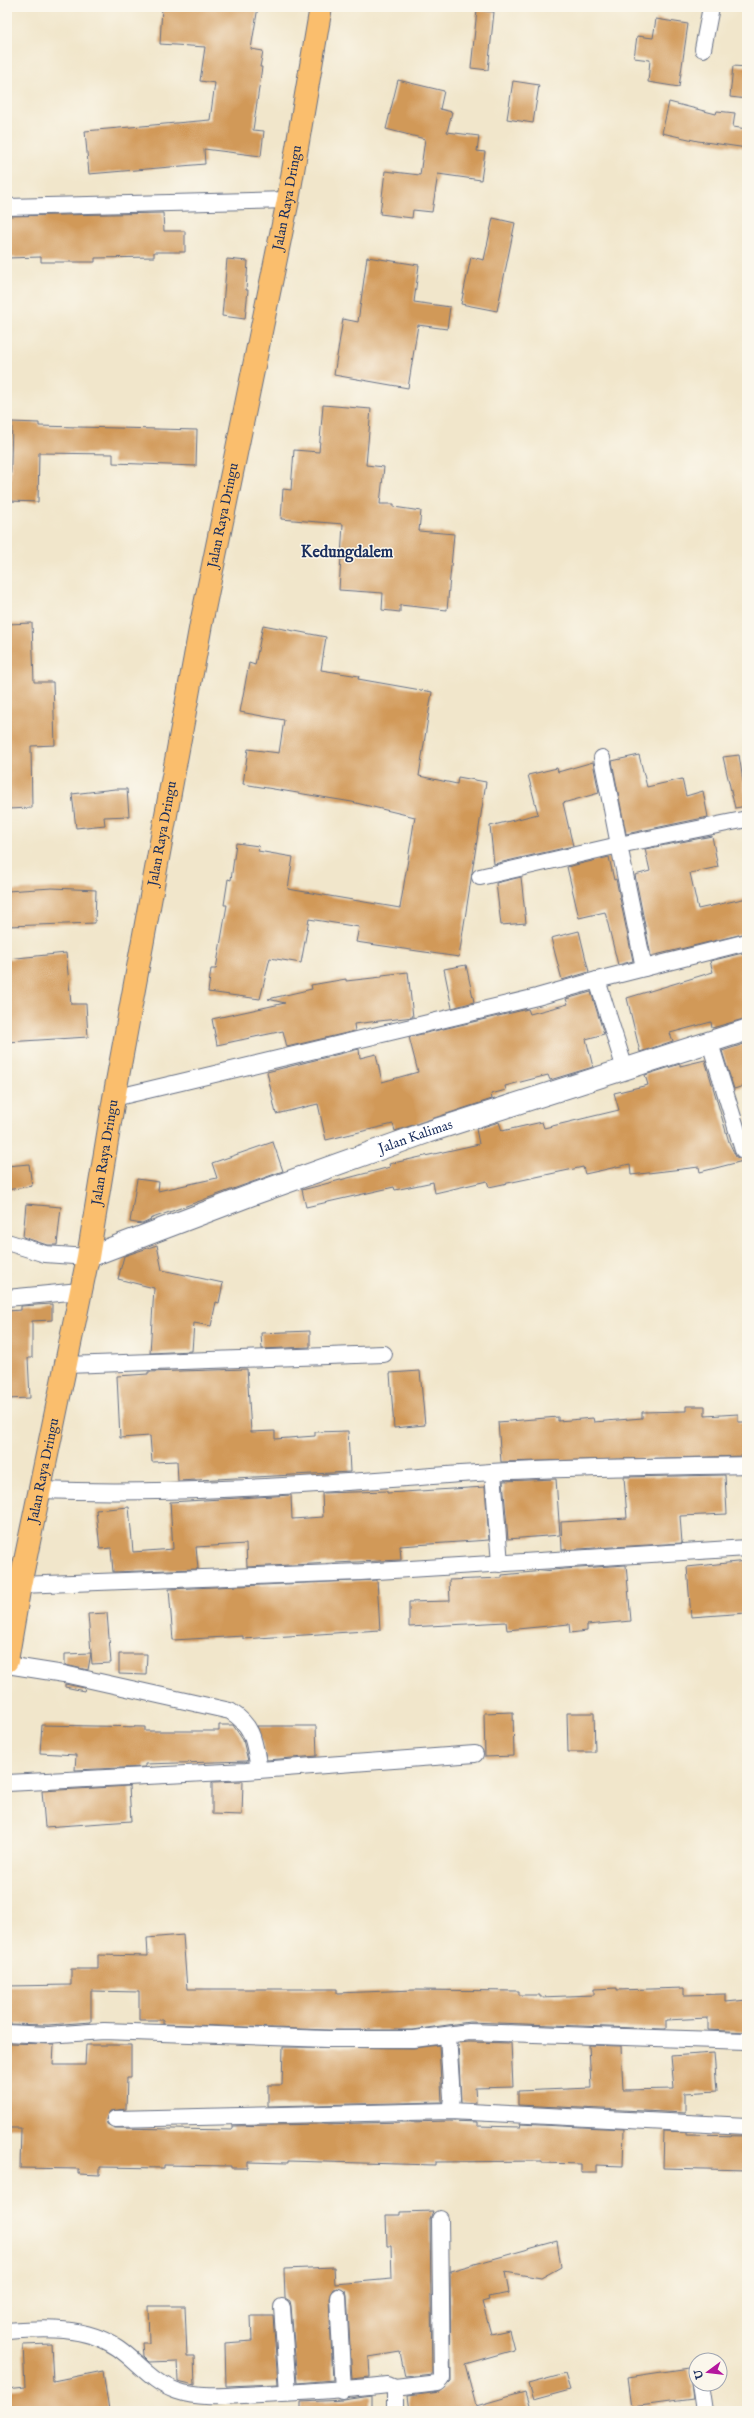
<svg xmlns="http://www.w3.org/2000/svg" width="754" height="2418" font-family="'IM FELL English',serif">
  <rect width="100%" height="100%" fill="#fbf7ec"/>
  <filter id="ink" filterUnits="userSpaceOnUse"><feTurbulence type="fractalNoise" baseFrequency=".025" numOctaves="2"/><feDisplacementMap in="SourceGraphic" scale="8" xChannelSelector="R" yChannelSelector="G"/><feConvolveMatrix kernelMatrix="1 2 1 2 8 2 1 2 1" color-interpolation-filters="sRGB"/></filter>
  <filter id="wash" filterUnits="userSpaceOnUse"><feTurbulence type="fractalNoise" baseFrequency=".012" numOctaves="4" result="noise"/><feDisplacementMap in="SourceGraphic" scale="16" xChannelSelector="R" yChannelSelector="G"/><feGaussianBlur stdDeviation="0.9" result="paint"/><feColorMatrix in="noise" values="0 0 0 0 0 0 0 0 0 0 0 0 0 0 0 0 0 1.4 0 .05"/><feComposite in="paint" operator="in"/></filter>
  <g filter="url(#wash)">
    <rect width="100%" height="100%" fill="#f1e6cb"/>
    <g id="blocks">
      <g fill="#d19959">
        <path d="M162,7H258L251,49L263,51L260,67H262L253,130L264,131L261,156L204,149L205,164L89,174L85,131L210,120L215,83L200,81L205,47L160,44Z"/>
        <path d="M477,10L494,12L488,70L471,68Z"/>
        <path d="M656,19L688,24L679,87L648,82L650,60L634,58L637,36L653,38Z"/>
        <path d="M733,66L747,67V99L730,97Z"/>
        <path d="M398,80L444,91L440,109L452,112L447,132L479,136L477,151L485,152L481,180L438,174L432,212L413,210L412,218L380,214L385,171L420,175L425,139L386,129Z"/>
        <path d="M513,81L539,85L533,123L507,119Z"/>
        <path d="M669,102L716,114L717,111L735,113L733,127L747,129V148L698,141L662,133Z"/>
        <path d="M163,213L164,231H185V252H154V257L95,258V262H41V257L7,258V216Z"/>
        <path d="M493,218L515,223L497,311L461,304L471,257L484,260Z"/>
        <path d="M367,257L419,265L414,302L450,307L447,329L418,325L408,388L334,375L343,319L358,322Z"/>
        <path d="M227,259L248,261L246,290H248L245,319L222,316Z"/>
        <path d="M323,405L371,409L366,465L384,467L380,504H394V507L421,511L419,531L454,534L447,610L400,605V612L382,610L383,593L339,590L343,524L281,519L283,489L291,490L294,450L319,452Z"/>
        <path d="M12,422L39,423V426L197,430L196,466L113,463V454L39,453L38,502L10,501Z"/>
        <path d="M32,623L34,682H53L55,745L31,746L32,808L7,809V624Z"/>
        <path d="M263,625L326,637L321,670L359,676L358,679L432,692L419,776L457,784L458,777L486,782L459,957L356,942L359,927L309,919L301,963L270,958L260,999L208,992L211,969H216L227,905H224L228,879L231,880L236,843L259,846L258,851L293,857L288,889L400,908L415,817L352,802L243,784L248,749L279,753L284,720L240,712L249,663L255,665Z"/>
        <path d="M639,755L647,787L682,779L686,796L703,791L708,817L626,834L612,761Z"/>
        <path d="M739,755L747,806L735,808L723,757Z"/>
        <path d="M593,762L599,793L563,803L573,846L494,864L490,826L538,814L528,775L557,768L558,772Z"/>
        <path d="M115,789H127L129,816L104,817L105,825L76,828L72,794Z"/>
        <path d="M712,836L718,867L690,873L698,909L747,898V933L651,956L635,875L650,871L645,849Z"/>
        <path d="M609,857L614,880L616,879L633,961L618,965L605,912L579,918L567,867Z"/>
        <path d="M521,877L526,923L501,925L496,883Z"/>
        <path d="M52,888L96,890L95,923L7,926V891Z"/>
        <path d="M579,931L589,972L562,980L551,938Z"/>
        <path d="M747,952V1018L712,1028L711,1022L670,1033L673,1041L640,1052L627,998L713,972L710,961Z"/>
        <path d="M66,953L71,1004H86L88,1037L7,1042V959Z"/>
        <path d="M466,965L474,1002L452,1008L444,969Z"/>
        <path d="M408,972L413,1017L354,1024L355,1031L287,1047L283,1031L217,1045L212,1019L285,1003L268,999L312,989L311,985L346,979V981L382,977V975Z"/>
        <path d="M591,992L604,1034L586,1039L593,1067L550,1080L548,1075L505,1086L506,1090L491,1094L492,1099L395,1131L393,1124L326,1140L318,1104L276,1114L267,1072L359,1049L360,1058L376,1054L382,1082L418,1072L409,1037L528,1009L530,1014L568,1004L566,999Z"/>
        <path d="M747,1043V1085L734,1089L722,1051Z"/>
        <path d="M705,1060L729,1142L736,1157L747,1160L700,1172L699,1167L631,1175L630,1164L585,1174L583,1167L489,1187L487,1181L435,1193L433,1182L395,1190L394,1187L306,1207L302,1190L390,1167L389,1164L479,1144L476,1129L499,1122L502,1131L542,1122L544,1128L619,1110L614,1093L648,1085L645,1075L680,1064V1066Z"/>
        <path d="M273,1142L283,1171L150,1219L151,1220L142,1224L130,1222L137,1179L159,1182L158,1191L217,1178L212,1163Z"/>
        <path d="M29,1164L32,1186L7,1190V1166Z"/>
        <path d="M26,1204L61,1207L57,1245H47L23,1237Z"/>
        <path d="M157,1245L162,1270L223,1283L219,1303L216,1302L211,1326L194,1323L192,1351L150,1353L154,1288L118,1279L124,1256Z"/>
        <path d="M52,1304V1320L32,1321V1358H28L30,1398L7,1399V1311L21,1310V1306Z"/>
        <path d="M310,1331V1347L262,1349L261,1333Z"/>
        <path d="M247,1369L251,1432L275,1431V1439L315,1436V1432L348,1431L350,1472L178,1481L177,1461L152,1462L150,1436L120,1438L117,1376L148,1374V1372Z"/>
        <path d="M420,1371L425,1425L394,1428L390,1373Z"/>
        <path d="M686,1406H705V1416L738,1414V1422H747V1456L501,1462L498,1422L558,1417V1421L593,1418L594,1422L642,1418V1412L686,1411Z"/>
        <path d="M725,1475L727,1514L680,1516L682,1543L562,1550L561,1522L627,1518L624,1477Z"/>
        <path d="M556,1479L560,1535L508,1539L503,1481Z"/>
        <path d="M485,1487L489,1540L400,1546L401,1560L247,1567L246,1544L196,1547L198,1569L113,1572L111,1548L100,1549L96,1510L129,1507L133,1552L173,1549L170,1502L291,1495L292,1519L323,1517L322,1493L387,1491V1493Z"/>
        <path d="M747,1561V1613L691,1617L687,1567Z"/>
        <path d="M626,1565L631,1621L587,1625V1631L570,1633L569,1624L507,1630L506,1622L409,1627V1602L450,1601L449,1580L502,1578V1575L564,1569Z"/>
        <path d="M377,1580L380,1630L243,1639V1636L173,1640L169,1589Z"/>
        <path d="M107,1613L111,1663L92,1664L91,1653L88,1670L65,1665V1654L91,1653L88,1614Z"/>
        <path d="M119,1654H147L146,1675L119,1674Z"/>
        <path d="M65,1684L85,1688L84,1691L65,1687Z"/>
        <path d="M513,1712L514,1756L485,1757L484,1713Z"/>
        <path d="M567,1713H594L595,1752H568Z"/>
        <path d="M42,1725L145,1727V1731H219V1725H233L243,1740L248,1761L145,1764V1767L75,1770L76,1755L40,1753Z"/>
        <path d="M257,1726H316L317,1756L267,1760Z"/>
        <path d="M243,1781L242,1815L212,1814V1782Z"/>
        <path d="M129,1786L131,1821L45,1827L42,1791Z"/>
        <path d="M183,1935L187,1989H337V1993L414,1990L519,1991V1995H540V1997L594,1995V1989L617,1988V1990L684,1988V1995L726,1994V2002L747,2000V2032L708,2030V2018L666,2020V2029H662L469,2022L413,2030H328L163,2024V2020H139V1992L91,1991V2022L48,2025L7,2024V1986L71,1985V1969H98V1955L148,1956L147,1938Z"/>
        <path d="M469,2042L511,2043L513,2087L475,2088L476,2103L461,2102L458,2043Z"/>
        <path d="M7,2043L54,2044L53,2065H85L86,2045H131V2078H127L126,2109L110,2111L106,2119L107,2124L115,2128L232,2130V2126L450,2121L477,2122V2126L520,2127L519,2124L624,2129L623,2166L596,2165V2173H581V2164L542,2163V2161L435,2162V2165L288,2161V2163L248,2162V2168H231V2166L164,2165V2168L100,2167V2175L79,2174V2169L20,2168L21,2128H7Z"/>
        <path d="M439,2045L442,2102L268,2106V2085H282L283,2047L414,2048Z"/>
        <path d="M589,2045L621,2046L623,2090L674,2089L671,2056L714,2053L717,2091L685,2093V2113L518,2105V2091L591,2088Z"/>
        <path d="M664,2131L686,2132V2135L747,2136V2170L663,2168Z"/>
        <path d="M433,2211L430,2219L432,2374L405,2377L400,2352L369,2357L370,2377L352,2379L347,2296L346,2292L338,2288L333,2289L329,2298L333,2380L297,2383L291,2306L290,2301L285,2298L284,2269L334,2267L335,2284L392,2279L391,2246H387L386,2215H401V2212Z"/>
        <path d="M557,2241L561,2267L541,2278L505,2272L509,2293L488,2297L489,2300L482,2302L491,2334L509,2330L514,2350L465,2364L476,2406L525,2392L530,2409L521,2411H410L408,2396L440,2392L451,2382L450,2271Z"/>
        <path d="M148,2306H185L187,2356H194L195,2385L178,2381L177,2361L149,2362L143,2356L142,2343H149Z"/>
        <path d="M251,2316H273L278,2384L226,2386L225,2343L252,2341Z"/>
        <path d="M51,2344L53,2381L103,2371L109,2411H8L7,2389L25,2387L23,2345Z"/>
        <path d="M689,2368L693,2399L632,2407L628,2377Z"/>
        <path d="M565,2374L570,2390L533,2400L528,2384Z"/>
        <path d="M371,2396V2411H301V2402L344,2400Z"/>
      </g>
    </g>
  </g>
  <g filter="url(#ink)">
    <use href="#blocks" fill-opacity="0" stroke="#666f84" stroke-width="1"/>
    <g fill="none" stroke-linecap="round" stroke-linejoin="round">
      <g stroke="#666f84" stroke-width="18">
        <g id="minor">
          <path d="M703,49L711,7"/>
          <path d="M7,207L288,200"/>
          <path d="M602,758L619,845L747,819"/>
          <path d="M480,877L619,845L644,968"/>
          <path d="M597,980L747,942"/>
          <path d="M710,1043L743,1150"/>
          <path d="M114,1098L537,997L597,980L625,1069"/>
          <path d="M7,1242L45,1254L88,1257"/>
          <path d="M7,1298L80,1291"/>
          <path d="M66,1365L384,1354"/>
          <path d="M493,1472L500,1564"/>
          <path d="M40,1490C190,1496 341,1482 491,1472C576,1467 662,1467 747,1465"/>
          <path d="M20,1585L361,1572L747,1548"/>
          <path d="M7,1665L64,1674L230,1711C255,1727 254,1743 259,1769"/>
          <path d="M7,1783L246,1771L475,1754"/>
          <path d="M7,2033L48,2035L104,2031L328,2039H414L469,2032L747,2041"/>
          <path d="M448,2035L452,2098L450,2111"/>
          <path d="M115,2119L450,2111L747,2126"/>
          <path d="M338,2297L343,2391"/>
          <path d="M282,2307L288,2392"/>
          <path d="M7,2331C44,2328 86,2326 118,2348C138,2362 153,2383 177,2391C203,2400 233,2395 261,2394C303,2392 345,2390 388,2385L395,2388V2411"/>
          <path d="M700,2384L704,2411"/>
          <path d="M395,2388L438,2383L442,2379L440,2219"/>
        </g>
      </g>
      <g stroke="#666f84" stroke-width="23">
        <g id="tertiary">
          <path id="s1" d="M88,1257L254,1194L428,1132L747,1030"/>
        </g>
      </g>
      <g stroke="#666f84" stroke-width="24">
        <g id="trunk">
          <path id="s2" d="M7,1661L20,1585L88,1257L114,1098L201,624L288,200L321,7"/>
        </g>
      </g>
      <use href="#minor" stroke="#fff" stroke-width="16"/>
      <use href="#tertiary" stroke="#fff" stroke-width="21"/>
      <use href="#trunk" stroke="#fabe6d" stroke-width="22"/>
    </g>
  </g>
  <g text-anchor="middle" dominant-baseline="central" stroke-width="3" stroke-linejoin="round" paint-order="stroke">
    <g font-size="14" fill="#1b2f5e" stroke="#fbf7ec">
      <text stroke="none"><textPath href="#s2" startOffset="1490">Jalan Raya Dringu</textPath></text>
      <text stroke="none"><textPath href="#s2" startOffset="1166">Jalan Raya Dringu</textPath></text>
      <text stroke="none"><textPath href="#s2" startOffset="842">Jalan Raya Dringu</textPath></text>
      <text stroke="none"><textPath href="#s1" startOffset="349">Jalan Kalimas</textPath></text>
      <text stroke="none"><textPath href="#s2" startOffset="518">Jalan Raya Dringu</textPath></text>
      <text stroke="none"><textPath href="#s2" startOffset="194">Jalan Raya Dringu</textPath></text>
    </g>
    <g font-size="16" font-weight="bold" fill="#1b2f5e" stroke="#fbf7ec">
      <text x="347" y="553">Kedungdalem</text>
    </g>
  </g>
  <rect width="754" height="2418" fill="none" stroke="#fbf7ec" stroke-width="24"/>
  <g transform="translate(708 2372) rotate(255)"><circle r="19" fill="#fbf7ec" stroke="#a1a7b3"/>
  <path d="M0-3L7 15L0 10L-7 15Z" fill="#b5179e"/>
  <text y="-6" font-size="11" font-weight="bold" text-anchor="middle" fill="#1b2f5e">U</text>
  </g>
</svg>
